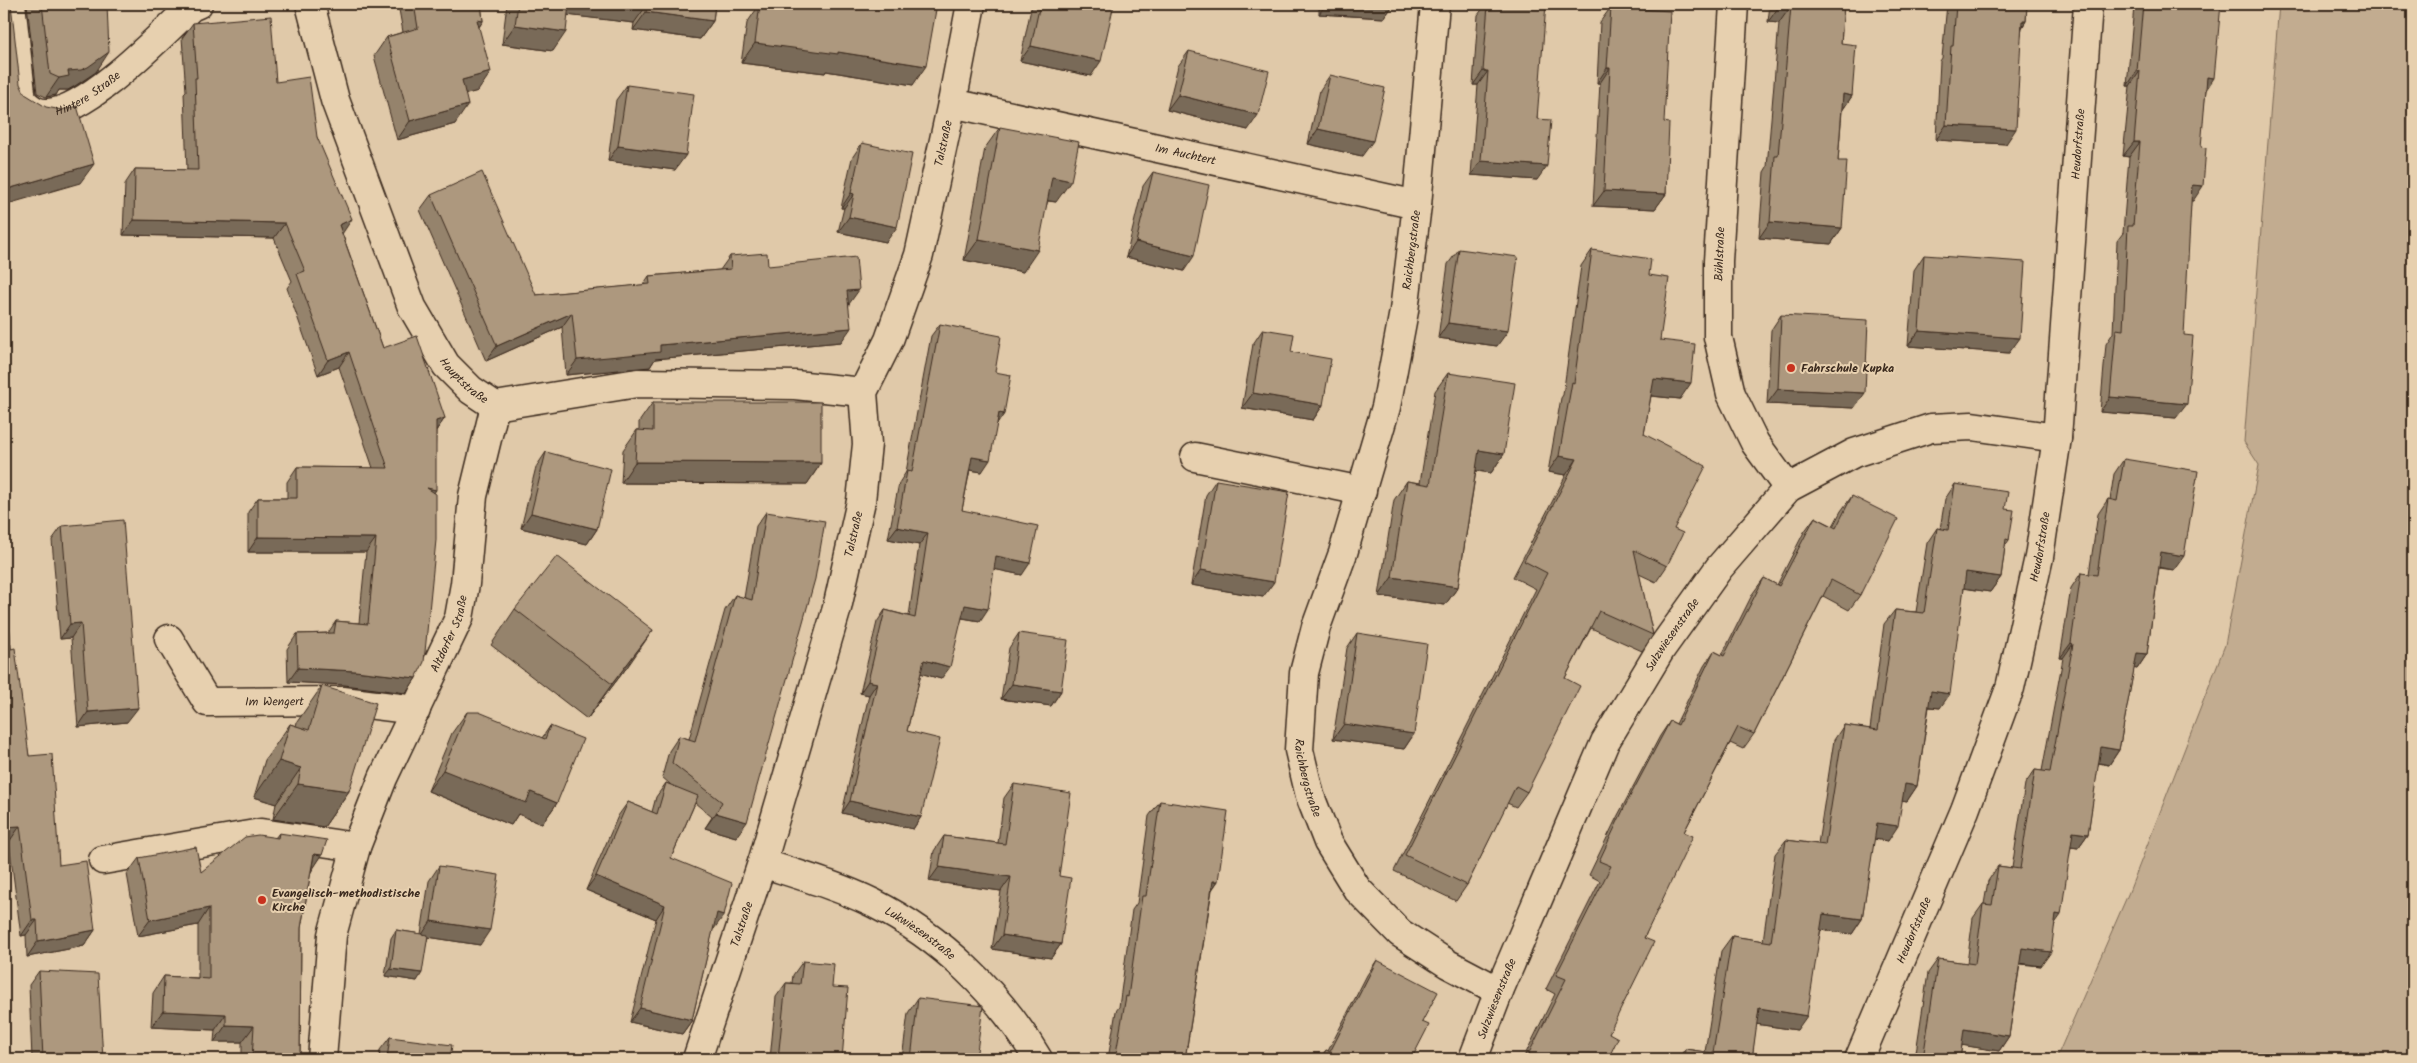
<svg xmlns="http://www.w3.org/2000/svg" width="2417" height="1063" font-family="Kalam,sans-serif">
  <rect width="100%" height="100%" fill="#e0c9a9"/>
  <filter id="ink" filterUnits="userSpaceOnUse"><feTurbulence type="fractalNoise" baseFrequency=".02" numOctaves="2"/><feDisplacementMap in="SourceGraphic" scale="10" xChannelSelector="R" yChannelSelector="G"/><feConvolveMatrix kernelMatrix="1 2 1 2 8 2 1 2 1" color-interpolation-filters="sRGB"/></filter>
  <g filter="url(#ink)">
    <path fill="#c2ac90" stroke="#7e6b57" d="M2279,4H2413V1059H2056L2129,892L2225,645L2259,465L2244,442Z"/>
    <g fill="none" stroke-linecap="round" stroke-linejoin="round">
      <g stroke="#3b2a1e" stroke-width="31">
        <g id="street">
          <path id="s1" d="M11,4L22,101C30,108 37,114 48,113C88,111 161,35 191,7L198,4"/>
          <path id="s2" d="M310,4L335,100L412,307L446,365L471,390L495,406L637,383L795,385L863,392"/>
          <path id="s3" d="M1435,4L1417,205L1404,311L1386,407L1343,553L1316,627L1304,673L1299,750L1310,796L1328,842L1357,889L1400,933L1448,964L1499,991"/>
          <path d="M1734,4L1718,261V337L1731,394L1755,443L1788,488"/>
          <path id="s4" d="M952,103L1417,205"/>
          <path d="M1195,457L1362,491"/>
          <path id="s5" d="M169,639L207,702L343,701L416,710"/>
          <path d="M103,860L261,833L356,847"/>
          <path id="s6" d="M762,863C799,875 838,886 873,903C941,937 1000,994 1038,1059"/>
          <path id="s7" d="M322,1059L332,935L356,847L383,778L459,618L465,584L473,496L495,406"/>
          <path id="s8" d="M697,1059L762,863L837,608L861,501L867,444L863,392L889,340L919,255L952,103L971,4"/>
          <path id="s9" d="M1473,1059L1499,991L1605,742L1661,649L1719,568L1788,488L1854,453L1931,428L1972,426L2057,438"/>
          <path id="s10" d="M1859,1059L1965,810L2010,688L2039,557L2057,438L2088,4"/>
        </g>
      </g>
      <use href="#street" stroke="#e7d0af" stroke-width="28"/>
    </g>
    <g fill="#95836c" stroke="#3b2a1e">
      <path d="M27,4H107L96,72L75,86L68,90H59L56,95L46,97L37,93Z"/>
      <path d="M398,4H481L483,21L479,27L478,91L466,94L455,124L397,140L374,56L387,37L403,32Z"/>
      <path d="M507,4H715L713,21L700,39L633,30L634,23L568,15L553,51L502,44Z"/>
      <path d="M760,4H847L853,5V4H937L913,85L826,71L825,73L741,63L747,23Z"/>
      <path d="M1032,4H1114L1091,76L1020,61Z"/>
      <path d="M1319,4H1394L1384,18L1319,14Z"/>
      <path d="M1486,4H1538L1537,119V180L1471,175L1478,85H1473L1478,15Z"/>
      <path d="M1770,4H1844L1841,43L1852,96L1842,111L1838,161L1842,228L1831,244L1759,238L1764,172L1767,167L1779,23L1768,22Z"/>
      <path d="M1947,4H2027L2026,21L2022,28L2006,144L1936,140L1940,61L1942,58Z"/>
      <path d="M2136,4H2221L2206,90L2193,201L2191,200L2176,418L2100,412L2106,344L2113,333L2117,241L2123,233L2129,157L2123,156L2130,86H2127L2134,6Z"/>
      <path d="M1611,7L1664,122L1666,194L1655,209L1593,206L1600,83H1597L1600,22Z"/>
      <path d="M193,23L276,82L317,137L342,233L383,348L445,418L436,431L434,493L416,678L406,693L345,685L288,682L287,649L297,634L328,633L336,621L359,623L366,552H248V512L258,498H287V482L297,467L373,468L339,367L318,375L287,288L292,281L274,238L123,235L125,184L135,169L187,170L184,93L186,91L182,38Z"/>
      <path d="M1189,51L1248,130L1167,110L1178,66Z"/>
      <path d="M1330,75L1362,156L1308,144L1320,90Z"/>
      <path d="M627,85L675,170L608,161L616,100Z"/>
      <path d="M1000,127L1056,202L1048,201L1023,272L964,260L985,148Z"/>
      <path d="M862,143L886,242L838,232L844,208H841L852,158Z"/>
      <path d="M1153,172L1184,271L1126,257L1143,186Z"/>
      <path d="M431,195L536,295L643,285L649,276L720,270L730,256L768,266L849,304L841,342L655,359L650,367L566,375L562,327L486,361L420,210Z"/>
      <path d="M1459,249L1497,346L1438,338L1448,264Z"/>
      <path d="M1592,250L1649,275L1660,340L1680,399L1651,396L1644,434L1674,529L1667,566L1656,582L1639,574L1653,635L1642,651L1591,628L1565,678L1527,792L1516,807L1507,803L1467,885L1456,901L1394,871L1536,589L1513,577L1566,475L1548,472L1561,398L1563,395L1581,266Z"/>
      <path d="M1924,255L2009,353L1908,346L1914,270Z"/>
      <path d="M1781,315L1854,408L1767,404L1771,330Z"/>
      <path d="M940,324L995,372L1004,414L996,425L982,472L970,470L962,510L1022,575L994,569L980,621L962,618L941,679L921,673L907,731L921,817L913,829L842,813L869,695L860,693L877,622L885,610L909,616L919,545L888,539L899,483L906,472L931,336Z"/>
      <path d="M1263,329L1291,352L1323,405L1313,420L1242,408L1253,344Z"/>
      <path d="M1448,373L1504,454L1491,473L1476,471L1458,587L1445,605L1379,596L1394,500L1407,481L1420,483L1435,391Z"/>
      <path d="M653,402L821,463L807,484L621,483L623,450L637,430H639V422Z"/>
      <path d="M546,452L597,529L587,544L521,528L536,467Z"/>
      <path d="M2124,459L2174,570L2159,568L2147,654L2137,669L2134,668L2119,750L2109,765L2098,763L2088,834L2078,848L2071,847L2055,924L2041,966L2020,964L2009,1036L1999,1051L1962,1045L1960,1059H1915L1928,973L1938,959L1967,963L1973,918L1983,904H1984L1988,881L1998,866L2012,868L2025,784L2035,770L2042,771L2063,658H2060L2071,588L2081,573L2089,574L2098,514L2108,499L2110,500L2114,474Z"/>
      <path d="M1216,480L1263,597L1191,585L1206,495Z"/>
      <path d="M1955,484L2005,509L2009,540L2005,546L2001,577L1990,592L1964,588L1940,708L1929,707L1917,786L1907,801L1902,800L1888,841L1874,839L1862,919L1852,934L1821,930L1797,1030L1756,1024L1752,1059H1678L1685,1049L1705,1052L1721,951L1732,936L1763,941L1775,854L1786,840L1818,844L1834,740L1844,725L1870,729L1884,624L1895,610L1916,612L1927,543L1937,528L1940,529L1945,499Z"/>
      <path d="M1852,496L1860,595L1849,610L1823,596L1754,734L1743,749L1730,743L1684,832L1609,1033L1608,1059H1523L1555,994L1546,989L1600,881L1589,875L1616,819L1660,736L1670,721L1676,724L1704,666L1714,651L1722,655L1753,593L1764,578L1777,585L1804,532L1815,517L1833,526L1841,511Z"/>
      <path d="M766,512L736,837L705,828L712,817L695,803L671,858L714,929H713L692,1020L682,1034L630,1022L656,919L586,890L618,816L628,802L652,812L656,797L666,783L671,785L662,777L669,751L679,736L689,739L725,610L735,595L744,598L756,526Z"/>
      <path d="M62,526L127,722L78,727L71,638L60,639L52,540Z"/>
      <path d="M4,558L11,649L29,756L59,865L95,930L84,946L27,957L26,935L21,936L9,842H4Z"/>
      <path d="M515,609L628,666L587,719L491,645Z"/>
      <path d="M1019,633L1061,691L1051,706L1001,699L1009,648Z"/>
      <path d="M1357,633L1414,734L1404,749L1333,739L1347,648Z"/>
      <path d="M322,686L349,791L324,827L273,819L276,804L254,797L265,760L290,724L296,726L297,722Z"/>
      <path d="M467,712L542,738L550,726L557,803L542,824L518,814L511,825L428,791L452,733Z"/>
      <path d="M1014,784L1059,876L1061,944L1051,958L992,949L1001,891L929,881L934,851L944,836L998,843L1004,798Z"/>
      <path d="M1160,801L1218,881L1212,890L1185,1059H1108L1116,1011L1119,1007L1132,910L1137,903L1149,816Z"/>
      <path d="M279,833L322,855L311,871L301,928L300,1059H242V1042H214L215,1030L151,1027L153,993L164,976L198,978V925L138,936L127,874L139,858L201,872L275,838Z"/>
      <path d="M439,866L480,945L428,937L417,981L385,976L391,938L396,930L421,934L429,881Z"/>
      <path d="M1377,960L1422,1022L1413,1056L1411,1059H1319L1326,1050L1328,1051L1367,975Z"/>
      <path d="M803,961L832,987L842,1059H770L776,997L786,983H792L793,975Z"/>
      <path d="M39,971L103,1059H32L29,985Z"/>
      <path d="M918,998L976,1059H902L908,1013Z"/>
      <path d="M390,1037L450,1059H379L380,1050Z"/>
    </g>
    <g fill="#796a58" stroke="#3b2a1e">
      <path d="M564,4H641L647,5L634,23L557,14Z"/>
      <path d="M1326,4H1394L1384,18L1319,14Z"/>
      <path d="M1780,5L1791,6L1779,23L1768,22Z"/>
      <path d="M646,12L713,21L700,39L633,30Z"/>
      <path d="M477,20L483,21L470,40Z"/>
      <path d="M2022,21H2026L2016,36Z"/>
      <path d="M515,25L566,32L553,51L502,44Z"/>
      <path d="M755,43L838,52L926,66L913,85L826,71L825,73L741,63Z"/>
      <path d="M1031,46L1101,61L1091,76L1020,61Z"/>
      <path d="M109,52L96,72L75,86L68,90H59L56,95L46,97L59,78L68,71Z"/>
      <path d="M1607,68H1610L1600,83H1597Z"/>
      <path d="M1483,71H1488L1478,85H1473Z"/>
      <path d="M2137,71H2140L2130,86H2127Z"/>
      <path d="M491,72L478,91L449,99L462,80Z"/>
      <path d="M2207,77L2214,78L2204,93Z"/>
      <path d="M1843,94L1852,96L1841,112Z"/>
      <path d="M1178,95L1258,115L1248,130L1167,110Z"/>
      <path d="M468,105L455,124L397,140L410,121Z"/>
      <path d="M1946,125L2016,129L2006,144L1936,140Z"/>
      <path d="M1318,129L1373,141L1362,156L1308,144Z"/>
      <path d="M2134,142H2140L2129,157L2123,156Z"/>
      <path d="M618,146L686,155L675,170L608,161Z"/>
      <path d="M1481,161L1547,166L1537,180L1471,175Z"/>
      <path d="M94,164L80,183L4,205V190Z"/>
      <path d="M1052,177L1071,181L1056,202L1037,199Z"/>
      <path d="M2192,185L2203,186L2193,201L2181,200Z"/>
      <path d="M1604,191L1666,194L1655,209L1593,206Z"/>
      <path d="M851,193L854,194L844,208H841Z"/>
      <path d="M849,217L897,227L886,242L838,232Z"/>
      <path d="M352,219L342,234L339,225Z"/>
      <path d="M134,220L285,223L274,238L123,235Z"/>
      <path d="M1770,222L1842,228L1831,244L1759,238Z"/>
      <path d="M979,239L1038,250L1023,272L964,260Z"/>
      <path d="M1136,242L1194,256L1184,271L1126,257Z"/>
      <path d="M859,290L849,304L837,306L847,291Z"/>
      <path d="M572,313L562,327L486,361L497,346Z"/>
      <path d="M1448,323L1508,331L1497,346L1438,338Z"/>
      <path d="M851,328L841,342L655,359L650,367L566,375L577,360L660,345Z"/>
      <path d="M1919,331L2020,338L2009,353L1908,346Z"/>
      <path d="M349,352L339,367L318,375L328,360Z"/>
      <path d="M1654,379L1691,383L1680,399L1643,395Z"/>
      <path d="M1778,389L1865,393L1854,408L1767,404Z"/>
      <path d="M1253,393L1323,405L1313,420L1242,408Z"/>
      <path d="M2110,397L2187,404L2176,418L2100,412Z"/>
      <path d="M999,413L1004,414L996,426Z"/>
      <path d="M445,418L434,433L436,421Z"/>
      <path d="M1479,450L1504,454L1491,473L1466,469Z"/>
      <path d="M1559,456L1577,459L1566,475L1548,472Z"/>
      <path d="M972,457L990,460L982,472L964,469Z"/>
      <path d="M635,462L821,463L807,484L621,483Z"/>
      <path d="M427,488L436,490L425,505Z"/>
      <path d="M531,513L597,529L587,544L521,528Z"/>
      <path d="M897,527L928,533L919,545L888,539Z"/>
      <path d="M258,537L376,538L366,552H248Z"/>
      <path d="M2161,552L2184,556L2174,570L2151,566Z"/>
      <path d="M996,556L1030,563L1022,575L988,568Z"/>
      <path d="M1201,570L1274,582L1263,597L1191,585Z"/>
      <path d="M1966,572L2001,577L1990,592L1956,587Z"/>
      <path d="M1392,577L1458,587L1445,605L1379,596Z"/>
      <path d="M965,605L988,609L980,621L957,617Z"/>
      <path d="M81,623L71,638L60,639L70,624Z"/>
      <path d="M653,630L628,666L587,719L612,684Z"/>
      <path d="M2071,643L2073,644L2063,658H2060Z"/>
      <path d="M2137,653L2147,654L2137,669L2127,667Z"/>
      <path d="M924,660L950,667L941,679L916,672Z"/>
      <path d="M298,668L355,671L416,678L406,693L345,685L288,682Z"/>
      <path d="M868,681L877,683L869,695L860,693Z"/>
      <path d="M1012,684L1061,691L1051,706L1001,699Z"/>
      <path d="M1931,691L1950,694L1940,708L1921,706Z"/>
      <path d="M138,708L127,722L78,727L88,712Z"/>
      <path d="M1344,724L1414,734L1404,749L1333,739Z"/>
      <path d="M2101,747L2119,750L2109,765L2090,761Z"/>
      <path d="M279,761L301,768L276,804L254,797Z"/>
      <path d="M443,770L531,792L557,803L542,824L518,814L511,825L428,791Z"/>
      <path d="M298,784L349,791L324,827L273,819Z"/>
      <path d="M1905,784L1917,786L1907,801L1895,799Z"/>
      <path d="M850,801L921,817L913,829L842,813Z"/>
      <path d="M716,813L747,822L736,837L705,828Z"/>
      <path d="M1877,823L1898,826L1888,841L1866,838Z"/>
      <path d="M20,826L9,842H4V827Z"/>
      <path d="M2073,832L2088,834L2078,848L2063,846Z"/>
      <path d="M314,854L322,855L311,872Z"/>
      <path d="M939,867L1011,877L1001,891L929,881Z"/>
      <path d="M596,876L665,905L656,919L586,890Z"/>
      <path d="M1213,881H1218L1207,896Z"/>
      <path d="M209,908L198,925L138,936L150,920Z"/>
      <path d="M717,913L724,915L714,929L707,927Z"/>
      <path d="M1823,914L1862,919L1852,934L1813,929Z"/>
      <path d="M2056,914L2061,915L2051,929Z"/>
      <path d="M32,920H37L26,935L21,936Z"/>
      <path d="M431,921L490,930L480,945L421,936Z"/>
      <path d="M95,930L84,946L27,957L38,941Z"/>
      <path d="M1002,935L1061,944L1051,958L992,949Z"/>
      <path d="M2022,948L2051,952L2041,966L2012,962Z"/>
      <path d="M391,969L422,973L417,981L385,976Z"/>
      <path d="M640,1008L692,1020L682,1034L630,1022Z"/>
      <path d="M1759,1008L1807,1016L1797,1030L1748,1023Z"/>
      <path d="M163,1011L226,1014L215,1030L151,1027Z"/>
      <path d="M226,1025L254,1026L242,1042H214Z"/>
      <path d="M1964,1029L2009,1036L1999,1051L1954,1044Z"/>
    </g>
    <g fill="#ad987e" stroke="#3b2a1e">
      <path d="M4,4H11L20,84L25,94L46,107L62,110L77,106L94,164L4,190Z"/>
      <path d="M42,4H107L109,52L88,67L81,70L68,71L69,76L59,78L50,74Z"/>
      <path d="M414,4H481L483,21L477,20L491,72L462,80L468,105L410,121L387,37L418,28Z"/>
      <path d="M518,4H569L566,32L515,25Z"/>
      <path d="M641,4H715L713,21L646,12L647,5Z"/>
      <path d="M760,4L773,5V4H847L860,6V4H937L926,66L838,52V54L755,43Z"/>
      <path d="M1040,4H1114L1101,61L1031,46Z"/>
      <path d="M1488,4H1546L1537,119L1551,120L1547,166L1481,161L1488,71H1483Z"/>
      <path d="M1780,4H1844L1841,43L1856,45L1852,96L1843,94L1838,161H1847L1842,228L1770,222L1775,156H1778L1791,6L1780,5Z"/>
      <path d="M1956,4H2027L2026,21H2022L2016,129L1946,125L1951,46H1953Z"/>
      <path d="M2143,4H2221L2214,78L2207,77L2201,147L2206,148L2203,186L2192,185L2184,335L2193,336L2187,404L2110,397L2116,329L2123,330L2128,226H2133L2140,142H2134L2140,71H2137Z"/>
      <path d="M1611,7L1670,11L1664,122L1669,123L1666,194L1604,191L1610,68H1607Z"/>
      <path d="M271,16L276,82L309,77L317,137L352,219L339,225L383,348L417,336L445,418L436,421V490L427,488L436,494V540L424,662L416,678L355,671L298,668L297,634L334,633L336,621L368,624L376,538L258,537V498H297V467L388,468L349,352L328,360L297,274L305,271L285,223L134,220L135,169L198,170L195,78H197L193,23Z"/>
      <path d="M1189,51L1269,71L1258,115L1178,95Z"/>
      <path d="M1330,75L1385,88L1373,141L1318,129Z"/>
      <path d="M627,85L694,94L686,155L618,146Z"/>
      <path d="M1000,127L1079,142L1071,181L1052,177L1038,250L979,239Z"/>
      <path d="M862,143L912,154L897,227L849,217L854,194L851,193Z"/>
      <path d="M482,172L536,295L650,284L649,276L731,269L730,256L767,253L768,266L856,257L859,290L847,291L851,328L660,345V352L577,360L572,313L497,346L431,195Z"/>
      <path d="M1153,172L1209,185L1194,256L1136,242Z"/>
      <path d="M1459,249L1518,257L1508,331L1448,323Z"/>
      <path d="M1592,250L1651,259L1649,275L1669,278L1660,340L1695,344L1691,383L1654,379L1644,434L1706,466L1674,529L1683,533L1667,566L1634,550L1653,635L1599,611L1565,678L1580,686L1527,792L1516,786L1467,885L1405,855L1547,573L1524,561L1577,459L1559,456L1572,382L1574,383Z"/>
      <path d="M1924,255L2025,262L2020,338L1919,331Z"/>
      <path d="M1781,315L1868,320L1865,393L1778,389Z"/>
      <path d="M940,324L1001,336L995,372L1011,375L1004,414L999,413L990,460L972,457L962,510L1038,526L1030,563L996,556L988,609L965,605L950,667L924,660L907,731L940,739L921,817L850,801L877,683L868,681L885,610L915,618L928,533L897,527L907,471L912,472Z"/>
      <path d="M1263,329L1294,334L1291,352L1331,359L1323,405L1253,393Z"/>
      <path d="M1448,373L1515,383L1504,454L1479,450L1458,587L1392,577L1407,481L1430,485Z"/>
      <path d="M653,402H821V463L635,462L637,430L653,431Z"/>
      <path d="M546,452L611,469L597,529L531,513Z"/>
      <path d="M2124,459L2198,471L2184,556L2161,552L2147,654L2137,653L2119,750L2101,747L2088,834L2073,832L2061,915L2056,914L2051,952L2022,948L2009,1036L1964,1029L1960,1059H1923L1938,959L1975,964L1983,904L1992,905L1998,866L2020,869L2035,770L2050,772L2073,644L2071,643L2081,573L2097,575L2108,499L2117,501Z"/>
      <path d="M1216,480L1289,492L1274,582L1201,570Z"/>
      <path d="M1955,484L2008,492L2005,509L2014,510L2009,540L2006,539L2001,577L1966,572L1950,694L1931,691L1917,786L1905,784L1898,826L1877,823L1862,919L1823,914L1807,1016L1759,1008L1752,1059H1684L1685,1049L1713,1053L1732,936L1771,942L1786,840L1825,845L1844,725L1878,730L1895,610L1924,613L1937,528L1948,530Z"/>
      <path d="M1852,496L1898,519L1860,595L1831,580L1754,734L1738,727L1684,832L1693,836L1644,938L1654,942L1609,1033L1618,1038L1608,1059H1526L1566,979L1556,975L1611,866L1599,861L1626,804L1670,721L1678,725L1714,651L1724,656L1764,578L1779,586L1815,517L1836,528Z"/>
      <path d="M766,512L825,521L815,579L747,822L716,813L722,802L672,763L679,736L695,741L735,595L752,600Z"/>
      <path d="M123,520L138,708L88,712L81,623L70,624L62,526Z"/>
      <path d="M557,556L653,630L612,684L515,609Z"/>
      <path d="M4,558L11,649L15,648L29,756L52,754L59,865L86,861L95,930L38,941L37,920H32L20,826L4,827Z"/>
      <path d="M1019,633L1068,640L1061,691L1012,684Z"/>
      <path d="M1357,633L1427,644L1414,734L1344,724Z"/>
      <path d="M322,686L376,703L349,791L298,784L301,768L279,761L290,724L309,730Z"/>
      <path d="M467,712H479L545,739L550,726L583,739L557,803L531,792L526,803L443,770Z"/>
      <path d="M666,783L698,796L671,858L732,883L724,915L717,913L692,1020L640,1008L665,905L596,876L628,802L657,814Z"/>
      <path d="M1014,784L1071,793L1059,876L1071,878L1061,944L1002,935L1011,877L939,867L944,836L1005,844Z"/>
      <path d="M1160,801L1228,811L1218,881H1213L1185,1059H1115L1126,996L1128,997L1142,896H1146Z"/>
      <path d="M279,833L327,840L322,855L314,854L301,928L300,1059H252L254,1026L226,1025V1014L163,1011L164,976L209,979V908L150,920L139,858L196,847L201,872L245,837L258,835L278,838Z"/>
      <path d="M439,866L499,875L490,930L431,921Z"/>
      <path d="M396,930L428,935L422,973L391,969Z"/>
      <path d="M1377,960L1438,992L1422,1022L1429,1025L1413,1056L1409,1054L1407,1059H1321L1326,1050L1330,1052Z"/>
      <path d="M803,961L834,964L832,987L848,988L842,1059H778L786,983L800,984Z"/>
      <path d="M39,971L98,974L103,1059H43Z"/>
      <path d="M918,998L983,1006L976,1059H911Z"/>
      <path d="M390,1037L452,1045L450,1059H387Z"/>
    </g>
  </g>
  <g fill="#c8321e" stroke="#e7d0af" stroke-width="2">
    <circle cx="1791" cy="368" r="5"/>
    <circle cx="262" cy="900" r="5"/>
  </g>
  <g text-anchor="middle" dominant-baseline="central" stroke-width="4" stroke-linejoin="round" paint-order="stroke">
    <g font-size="12" fill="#3b2a1e" stroke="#e7d0af">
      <text stroke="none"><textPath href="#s1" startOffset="172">Hintere Straße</textPath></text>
      <text stroke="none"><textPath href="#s8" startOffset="954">Talstraße</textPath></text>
      <text stroke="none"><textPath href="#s10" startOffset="950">Heudorfstraße</textPath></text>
      <text stroke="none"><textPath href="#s4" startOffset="239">Im Auchtert</textPath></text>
      <text transform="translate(1412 250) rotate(-83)">Raichbergstraße</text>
      <text transform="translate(1720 254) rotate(-88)">Bühlstraße</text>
      <text stroke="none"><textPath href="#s2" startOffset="411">Hauptstraße</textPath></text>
      <text stroke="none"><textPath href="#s8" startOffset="548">Talstraße</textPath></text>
      <text stroke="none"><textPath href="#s10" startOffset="545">Heudorfstraße</textPath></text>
      <text stroke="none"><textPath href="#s7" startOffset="449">Altdorfer Straße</textPath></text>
      <text stroke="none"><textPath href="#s9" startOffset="470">Sulzwiesenstraße</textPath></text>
      <text stroke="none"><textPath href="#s5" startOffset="141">Im Wengert</textPath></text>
      <text stroke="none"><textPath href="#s3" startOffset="791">Raichbergstraße</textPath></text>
      <text stroke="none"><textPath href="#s8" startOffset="142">Talstraße</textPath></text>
      <text stroke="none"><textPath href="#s10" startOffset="140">Heudorfstraße</textPath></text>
      <text stroke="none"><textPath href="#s6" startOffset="174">Lukwiesenstraße</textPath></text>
      <text stroke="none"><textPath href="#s9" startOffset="65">Sulzwiesenstraße</textPath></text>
    </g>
    <g font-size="12" font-weight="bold" fill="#3b2a1e" stroke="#e7d0af" text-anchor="start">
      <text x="1801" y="368">Fahrschule Kupka</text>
      <text x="272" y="893">Evangelisch-methodistische<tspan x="272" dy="14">Kirche</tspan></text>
    </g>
  </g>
  <rect width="2417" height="1063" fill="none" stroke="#e7d0af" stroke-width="20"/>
  <rect x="10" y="10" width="2397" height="1043" fill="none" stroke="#3b2a1e" stroke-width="2" filter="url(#ink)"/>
</svg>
